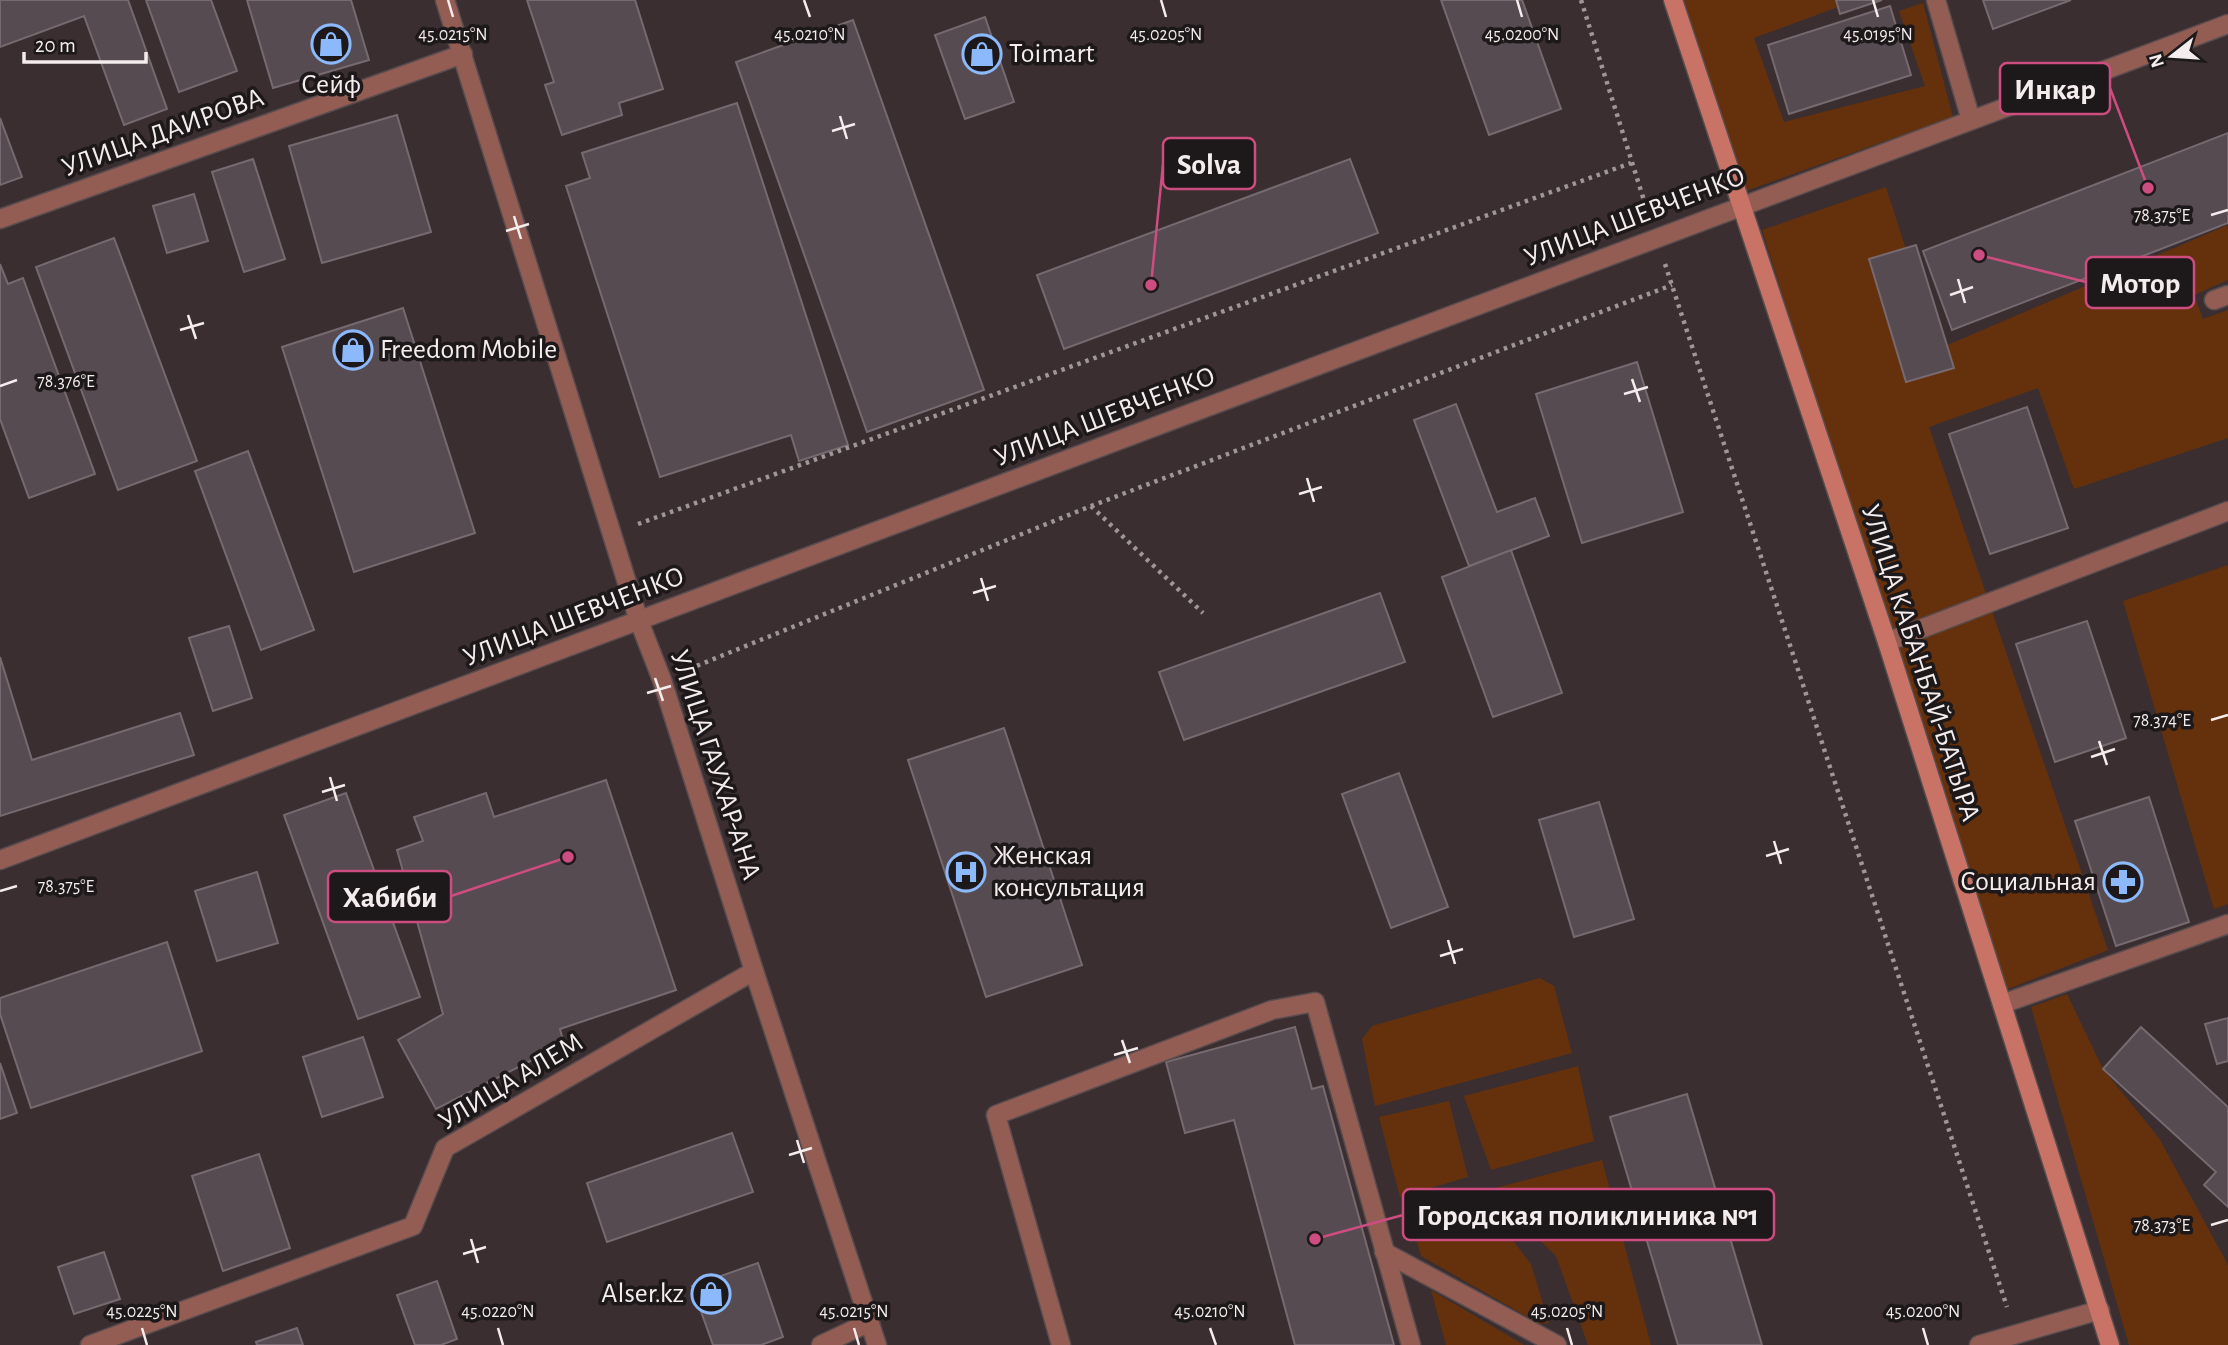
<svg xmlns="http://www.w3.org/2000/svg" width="2228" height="1345" font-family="'Alegreya Sans',sans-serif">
  <rect width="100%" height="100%" fill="#3a2e30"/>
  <g fill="#65310d">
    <path d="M1684,0H1835L1838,7L1754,38L1784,122L1925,86L1899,11L1923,3L1953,117L1746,191Z"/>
    <path d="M1886,187L1938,349L2228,225V280L2194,295L2203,319L2228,310V438L2074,489L2038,388L1929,427L2108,950L2003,991L1762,230Z"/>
    <path d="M2228,565V904L2214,909L2123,601Z"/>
    <path d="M1540,978L1554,986L1572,1053L1375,1106L1362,1039L1372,1026Z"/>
    <path d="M2067,994L2103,1069L2159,1138L2228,1265V1345H2129L2031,1007Z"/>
    <path d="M1578,1066L1594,1141L1491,1170L1464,1096Z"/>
    <path d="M1449,1101L1468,1177L1400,1197L1379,1117Z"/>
    <path d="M1602,1160L1651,1345H1588L1556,1256L1488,1190Z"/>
    <path d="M1479,1197L1531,1264L1549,1323L1540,1324L1421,1256L1409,1212Z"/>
    <path d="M1431,1290L1524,1345H1446Z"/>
  </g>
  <g fill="#564b50" stroke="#766a70" stroke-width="2">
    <path d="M0,0H128L167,109L124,125L84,16L0,47Z"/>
    <path d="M146,0H211L237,71L179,92Z"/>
    <path d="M247,0H351L369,60L273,88Z"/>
    <path d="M527,0H635L663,89L619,103L622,115L562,135L545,85L554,82Z"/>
    <path d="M1441,0H1522L1561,109L1489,135Z"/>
    <path d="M1836,0H1882L1840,14Z"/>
    <path d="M1983,0H2071L1993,29Z"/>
    <path d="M1890,6L1911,75L1789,114L1768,45Z"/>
    <path d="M985,17L1014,102L965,119L935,35Z"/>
    <path d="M853,20L984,390L867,432L736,62Z"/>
    <path d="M737,103L848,445L799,461L791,435L660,477L566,186L590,178L582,153Z"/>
    <path d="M397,115L431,232L322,263L289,146Z"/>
    <path d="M0,118L22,177L0,185Z"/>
    <path d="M2228,133V223L1952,330L1923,251Z"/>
    <path d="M253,159L285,259L244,272L212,172Z"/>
    <path d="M1350,159L1378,233L1064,349L1037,275Z"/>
    <path d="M194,194L208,241L167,253L153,206Z"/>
    <path d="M114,238L197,461L118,490L36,267Z"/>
    <path d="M1916,245L1954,368L1906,382L1869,259Z"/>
    <path d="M0,264L8,284L23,278L95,474L29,498L0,419Z"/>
    <path d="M403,308L475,533L354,572L282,347Z"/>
    <path d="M1637,362L1683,512L1582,543L1536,394Z"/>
    <path d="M1456,404L1497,512L1535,498L1549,536L1469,566L1414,420Z"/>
    <path d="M2027,407L2068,528L1990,554L1949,434Z"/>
    <path d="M248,451L314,630L261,650L195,471Z"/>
    <path d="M1511,550L1562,693L1493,717L1442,577Z"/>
    <path d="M1380,593L1405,662L1184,740L1159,672Z"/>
    <path d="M2087,621L2126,738L2055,762L2016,644Z"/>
    <path d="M229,626L252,698L213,711L189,638Z"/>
    <path d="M0,657L32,760L180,713L194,755L0,816Z"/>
    <path d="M1004,728L1082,965L986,997L908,760Z"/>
    <path d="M1399,773L1448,907L1391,928L1342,794Z"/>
    <path d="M606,780L676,990L560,1029L564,1044L436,1109L398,1040L443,1014L397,850L423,841L414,817L486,793L494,817Z"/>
    <path d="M346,793L420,997L358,1019L284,815Z"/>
    <path d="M2149,797L2189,922L2116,946L2075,821Z"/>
    <path d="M1599,802L1634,919L1574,937L1539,820Z"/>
    <path d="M257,872L278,943L217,961L195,891Z"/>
    <path d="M167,942L202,1051L31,1108L0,1014V998Z"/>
    <path d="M2228,1018V1061L2217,1064L2205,1024Z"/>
    <path d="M1295,1027L1312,1089L1323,1086L1394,1345H1295L1234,1120L1185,1133L1166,1062Z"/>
    <path d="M2141,1027L2228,1107V1207L2204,1185L2216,1172L2103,1069Z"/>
    <path d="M363,1037L383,1097L322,1117L303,1057Z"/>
    <path d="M0,1063L17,1113L0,1119Z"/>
    <path d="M1687,1094L1762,1345H1678L1610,1117Z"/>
    <path d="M732,1133L753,1192L607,1242L587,1183Z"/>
    <path d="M259,1154L290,1248L223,1271L192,1176Z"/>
    <path d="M104,1252L120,1299L74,1314L58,1267Z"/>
    <path d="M758,1263L783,1337L761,1345H713L692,1286Z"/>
    <path d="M437,1281L457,1339L441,1345H415L397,1295Z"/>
    <path d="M297,1328L303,1345H257L256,1342Z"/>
  </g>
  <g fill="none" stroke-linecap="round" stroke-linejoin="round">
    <g stroke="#584c4e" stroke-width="21">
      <g id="service">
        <path d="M1384,1252L1557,1345"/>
        <path d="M1061,1345L996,1115L1272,1010L1315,1002L1411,1345"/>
        <path d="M1979,1345L2100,1310"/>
      </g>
    </g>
    <g stroke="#584c4e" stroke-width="21">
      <g id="minor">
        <path d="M1936,0L1971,120"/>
        <path d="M0,219L463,54"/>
        <path d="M2214,300L2228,295"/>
        <path d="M1887,642L2228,511"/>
        <path d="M2002,1004L2228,924"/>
        <path d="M90,1345L413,1226L445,1148L754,971"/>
        <path d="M821,1345L870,1322"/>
      </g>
    </g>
    <g stroke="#584c4e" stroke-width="21">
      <g id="tertiary">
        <path d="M445,0L639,621L662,680L754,971L877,1345"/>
        <path d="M0,860L2228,24"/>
      </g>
    </g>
    <g stroke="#584c4e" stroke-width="21">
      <path id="secondary" d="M1673,0L1887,642L2110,1345"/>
    </g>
    <g stroke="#9f9697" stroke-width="4.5" stroke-dasharray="3.5 5" stroke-linecap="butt">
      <path d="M1581,0L1647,210"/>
      <path d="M1665,264L2007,1307"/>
      <path d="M1091,506L1203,613"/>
      <path d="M638,524L1631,163"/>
      <path d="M689,669L1091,506L1672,285"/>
    </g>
    <use href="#service" stroke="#935d54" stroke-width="18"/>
    <use href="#minor" stroke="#935d54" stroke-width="18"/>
    <use href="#tertiary" stroke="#935d54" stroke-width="18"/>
    <use href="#secondary" stroke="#c87366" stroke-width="18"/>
  </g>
  <path fill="none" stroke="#f4eced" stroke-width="2.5" d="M448,0L453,17M804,0L810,17M1161,0L1166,17M1517,0L1522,17M1873,0L1878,17M840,116L847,139M832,131L855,124M2211,215L2228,210M514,216L521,239M506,231L529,224M1958,279L1965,303M1950,295L1973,287M188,315L196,339M180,330L204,323M1632,379L1640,402M0,386L17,380M1624,394L1648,387M1307,478L1314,502M1299,494L1322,487M981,578L988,601M973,593L996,586M655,678L663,701M647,693L671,686M2211,720L2228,715M2099,741L2107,765M2091,757L2115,749M330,777L337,801M322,792L345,785M1774,841L1781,864M1766,856L1789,849M0,891L17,886M1448,940L1455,964M1440,956L1463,949M1122,1040L1130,1063M1114,1055L1138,1048M797,1140L804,1163M789,1155L812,1148M2211,1225L2228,1220M471,1239L478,1263M463,1254L486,1247M142,1328L147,1345M498,1328L503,1345M854,1328L859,1345M1210,1328L1216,1345M1567,1328L1572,1345M1923,1328L1928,1345"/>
  <defs>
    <g id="shop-ring" transform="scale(2.0125)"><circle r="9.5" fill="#1d1819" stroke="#8cb9fc" stroke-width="1.5"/><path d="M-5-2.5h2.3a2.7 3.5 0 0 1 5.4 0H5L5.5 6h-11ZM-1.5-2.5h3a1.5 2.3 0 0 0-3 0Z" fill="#8cb9fc"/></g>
    <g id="hospital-ring" transform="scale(2.0125)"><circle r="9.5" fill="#1d1819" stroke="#8cb9fc" stroke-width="1.5"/><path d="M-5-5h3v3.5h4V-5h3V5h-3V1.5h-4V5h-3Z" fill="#8cb9fc"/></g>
    <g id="pharmacy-ring" transform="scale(2.0125)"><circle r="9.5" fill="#1d1819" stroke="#8cb9fc" stroke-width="1.5"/><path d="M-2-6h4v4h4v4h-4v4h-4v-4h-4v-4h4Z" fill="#8cb9fc"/></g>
  </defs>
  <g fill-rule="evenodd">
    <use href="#shop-ring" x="331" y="44"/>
    <use href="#shop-ring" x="982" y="54"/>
    <use href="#shop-ring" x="353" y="350"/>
    <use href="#hospital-ring" x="966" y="872"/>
    <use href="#pharmacy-ring" x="2123" y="882"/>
    <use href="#shop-ring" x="711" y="1294"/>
  </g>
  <g text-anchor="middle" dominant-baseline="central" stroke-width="7" stroke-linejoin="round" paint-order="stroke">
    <g font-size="28" fill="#f4eced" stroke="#1d1819" text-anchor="start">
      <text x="1009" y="54">Toimart</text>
      <text x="331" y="85" text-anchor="middle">Сейф</text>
      <text x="380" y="350">Freedom Mobile</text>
      <text x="993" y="856">Женская<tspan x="993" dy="32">консультация</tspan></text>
      <text x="2096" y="882" text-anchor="end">Социальная</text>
      <text x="684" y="1294" text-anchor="end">Alser.kz</text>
    </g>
    <g font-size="28" fill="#f4eced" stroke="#1d1819">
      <text transform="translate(163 133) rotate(-20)">УЛИЦА ДАИРОВА</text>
      <text transform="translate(1635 217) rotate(-21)">УЛИЦА ШЕВЧЕНКО</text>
      <text transform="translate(1105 417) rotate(-21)">УЛИЦА ШЕВЧЕНКО</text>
      <text transform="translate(574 617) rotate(-21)">УЛИЦА ШЕВЧЕНКО</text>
      <text transform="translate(1920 663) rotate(72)">УЛИЦА КАБАНБАЙ-БАТЫРА</text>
      <text transform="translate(715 765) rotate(72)">УЛИЦА ГАУХАР-АНА</text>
      <text transform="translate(511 1082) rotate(-31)">УЛИЦА АЛЕМ</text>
    </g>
  </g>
  <g font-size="18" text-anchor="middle" fill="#f4eced" stroke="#1d1819" stroke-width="7" stroke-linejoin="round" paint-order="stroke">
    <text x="453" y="40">45.0215°N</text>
    <text x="810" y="40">45.0210°N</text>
    <text x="1166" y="40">45.0205°N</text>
    <text x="1522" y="40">45.0200°N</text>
    <text x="1878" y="40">45.0195°N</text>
    <text x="2162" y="221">78.375°E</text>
    <text x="66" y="387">78.376°E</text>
    <text x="2162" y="726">78.374°E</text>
    <text x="66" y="892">78.375°E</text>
    <text x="2162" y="1231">78.373°E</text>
    <text x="142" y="1317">45.0225°N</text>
    <text x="498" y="1317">45.0220°N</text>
    <text x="854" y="1317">45.0215°N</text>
    <text x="1210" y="1317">45.0210°N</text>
    <text x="1567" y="1317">45.0205°N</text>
    <text x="1923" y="1317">45.0200°N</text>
  </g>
  <path fill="none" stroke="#ce4d80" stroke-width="2.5" d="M2148 188L2110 88M1151 285L1163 164M1979 255L2086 282M568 857L451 896M1315 1239L1403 1215"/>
  <g fill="#ce4d80" stroke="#1d1819" stroke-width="2.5">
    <circle cx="2148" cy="188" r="7"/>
    <circle cx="1151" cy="285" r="7"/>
    <circle cx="1979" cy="255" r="7"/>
    <circle cx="568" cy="857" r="7"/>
    <circle cx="1315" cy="1239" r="7"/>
  </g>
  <g fill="#1d1819" stroke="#ce4d80" stroke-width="2.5">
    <rect x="2000" y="63" width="110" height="51" rx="7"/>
    <rect x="1163" y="138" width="92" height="51" rx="7"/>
    <rect x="2086" y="257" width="108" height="51" rx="7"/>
    <rect x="328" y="871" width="123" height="51" rx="7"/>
    <rect x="1403" y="1189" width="371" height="51" rx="7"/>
  </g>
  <g font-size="30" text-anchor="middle" font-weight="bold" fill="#f4eced">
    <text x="2055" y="99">Инкар</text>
    <text x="1209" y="174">Solva</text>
    <text x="2140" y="293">Мотор</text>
    <text x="390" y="907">Хабиби</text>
    <text x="1588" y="1225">Городская поликлиника №1</text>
  </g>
  <g transform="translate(2172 56) rotate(253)" stroke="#1d1819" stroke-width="5" paint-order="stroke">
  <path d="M0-5L12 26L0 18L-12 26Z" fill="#f4eced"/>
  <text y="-10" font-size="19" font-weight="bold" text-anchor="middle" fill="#f4eced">N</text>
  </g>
  <path d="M24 52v10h122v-10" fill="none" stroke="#f4eced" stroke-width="3.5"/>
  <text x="35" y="52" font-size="21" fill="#f4eced" stroke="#1d1819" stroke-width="5" paint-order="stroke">20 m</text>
</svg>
